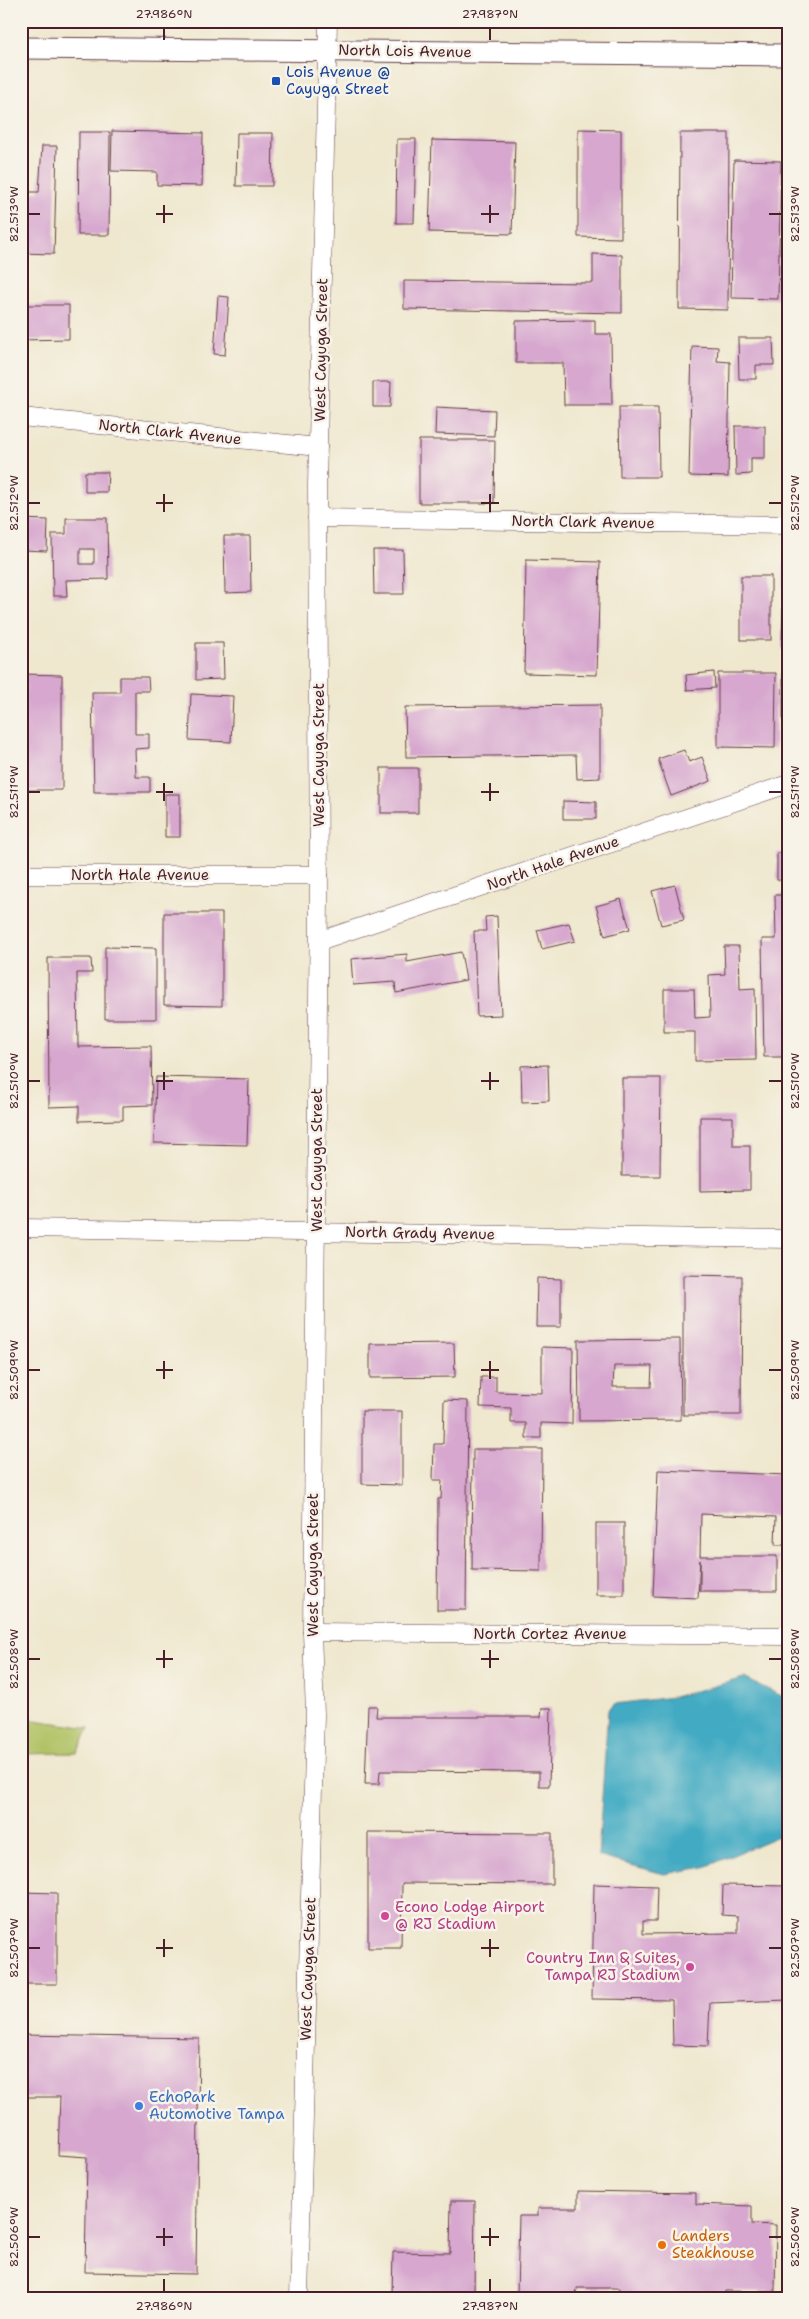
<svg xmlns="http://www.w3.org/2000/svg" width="809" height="2319" font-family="'Shantell Sans',sans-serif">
  <rect width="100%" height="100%" fill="#f7f3e8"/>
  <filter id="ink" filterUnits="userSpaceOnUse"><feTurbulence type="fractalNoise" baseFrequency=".02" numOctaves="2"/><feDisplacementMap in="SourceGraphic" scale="10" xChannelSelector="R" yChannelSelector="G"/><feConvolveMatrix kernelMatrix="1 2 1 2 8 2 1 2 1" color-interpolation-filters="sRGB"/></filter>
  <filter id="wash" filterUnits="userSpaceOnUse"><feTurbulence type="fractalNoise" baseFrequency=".0096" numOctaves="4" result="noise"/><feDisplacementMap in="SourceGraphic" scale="20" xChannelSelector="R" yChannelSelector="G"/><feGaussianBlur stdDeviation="1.12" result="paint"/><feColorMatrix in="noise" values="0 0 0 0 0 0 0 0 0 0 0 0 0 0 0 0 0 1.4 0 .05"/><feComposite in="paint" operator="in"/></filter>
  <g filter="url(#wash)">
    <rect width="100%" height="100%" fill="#efe8cf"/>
    <path fill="#b0c265" stroke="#7d7048" d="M21,1718L89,1728L77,1753L21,1754Z"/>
    <path fill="#43abc3" stroke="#466577" d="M744,1678L788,1699V1832L705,1867L664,1874L598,1856L608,1710L614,1704L673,1697Z"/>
    <g id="blocks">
      <g fill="#d7a7cf" fill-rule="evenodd">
        <path d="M578,129L621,130V238L578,237Z"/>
        <path d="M112,131L203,133L202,186L157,185V172L111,171Z"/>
        <path d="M79,132H110L109,235H78Z"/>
        <path d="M237,133H273L272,186H236Z"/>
        <path d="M680,133H729L728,310L679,309Z"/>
        <path d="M397,139H416L414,223H396Z"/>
        <path d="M432,140L515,142L512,234L429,232Z"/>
        <path d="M42,146H57L54,254L21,253V192H39Z"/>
        <path d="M734,160L781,161L778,299L731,298Z"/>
        <path d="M593,254L622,255V313L404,309V281L593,283Z"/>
        <path d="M218,296L229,297L225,355L214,354Z"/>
        <path d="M21,305H69V339L21,340Z"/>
        <path d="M595,320V334H611L612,405H564L563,363H516V321Z"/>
        <path d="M738,338H773L774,365H756V379H739Z"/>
        <path d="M692,346L718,347L717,361L730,362L728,477L689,476Z"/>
        <path d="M373,382H391L390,407H373Z"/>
        <path d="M436,407L495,410L494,436L435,434Z"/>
        <path d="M619,407H658L659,477H620Z"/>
        <path d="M735,426H765V458H751V474L736,475Z"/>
        <path d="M419,440H495L494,503H419Z"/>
        <path d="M85,472H108L107,492H85Z"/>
        <path d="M66,518H107L108,579L66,580L67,596H53L52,534H66ZM80,549H94V564H80Z"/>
        <path d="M21,519L48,520L47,551L21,550Z"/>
        <path d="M224,536H250L251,592L225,593Z"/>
        <path d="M373,550H403L404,594H374Z"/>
        <path d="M784,558H788V648H782Z"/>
        <path d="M526,560L600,562L597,675L524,673Z"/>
        <rect x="741" y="576" width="30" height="64"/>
        <path d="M196,643H223L224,679L196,680Z"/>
        <path d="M714,672L715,688L687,690L686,675Z"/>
        <rect x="783" y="672" width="5" height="50"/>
        <path d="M718,673H776L775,748L718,747Z"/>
        <path d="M21,674L62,675V790H21Z"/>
        <path d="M120,677H148L149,691H135V734H149V748L135,749L136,777H150V792H94L92,692H120Z"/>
        <path d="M191,694L233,696L231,742L189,740Z"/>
        <path d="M600,705V778L577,779L576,755L406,757L405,707Z"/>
        <path d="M684,750L689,762L702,757L711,781L671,796L658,759Z"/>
        <rect x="381" y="768" width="37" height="45"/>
        <rect x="165" y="794" width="15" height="43"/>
        <path d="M563,801L596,802V819H563Z"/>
        <rect x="777" y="853" width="11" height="27"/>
        <path d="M675,885L684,920L661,925L652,891Z"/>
        <path d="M775,895H788V1057H764L762,939H776Z"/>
        <path d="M621,899L630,929L605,936L596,906Z"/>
        <path d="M164,913H222V1006L164,1005Z"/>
        <path d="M497,916L501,1015L477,1016L474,931H486L485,917Z"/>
        <path d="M569,923L575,941L542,949L537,930Z"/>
        <path d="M724,946H739L740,989L755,988L756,1060L695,1061V1032H664V989H694L695,1018L710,1017L709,975L725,974Z"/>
        <path d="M105,947L156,948V1019H105Z"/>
        <path d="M461,952L466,980L396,993L395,982L353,985L351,959L407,954V962Z"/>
        <path d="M48,958H91L92,973H77L78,1047L151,1046L152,1105L123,1106V1120L79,1121V1106L49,1107Z"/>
        <path d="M548,1065L549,1101L522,1102L521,1066Z"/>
        <path d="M156,1077L249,1079L247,1145L154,1143Z"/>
        <path d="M622,1078H661L660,1176H622Z"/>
        <path d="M700,1117H733V1146H750V1190L700,1191Z"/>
        <path d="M683,1275L742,1276L741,1415H683Z"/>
        <path d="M537,1278L561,1279V1327H536Z"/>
        <path d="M680,1339L681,1420L579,1421L578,1340ZM614,1366H652L651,1387H613Z"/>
        <path d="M454,1343L455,1377L370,1378V1344Z"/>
        <path d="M542,1347L573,1348L572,1424L541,1423V1438H526V1423H511V1408L480,1407L481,1377H496V1392L542,1393Z"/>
        <path d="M444,1400L468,1401L466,1610H437L438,1499H441L442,1480H433L434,1444H443Z"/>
        <path d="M362,1411H402V1485L362,1484Z"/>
        <path d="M473,1449H542L541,1571L472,1570Z"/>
        <path d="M658,1470L788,1475V1545H775L776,1517L701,1514L700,1556H777V1591H700V1560L698,1598L653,1596Z"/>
        <rect x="596" y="1523" width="28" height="72"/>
        <path d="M368,1706H377L376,1717H541L542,1708H551L549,1786H539V1772L380,1771L379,1784H365Z"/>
        <path d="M368,1832L552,1833V1884L402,1883L401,1948H368Z"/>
        <path d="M594,1884L657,1886L656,1921H643V1934L738,1933V1916L722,1915L723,1885L788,1886V2000L710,2003L708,2046L673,2045L672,2000L592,1999Z"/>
        <path d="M21,1892L57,1893V1984H21Z"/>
        <path d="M21,2035L199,2038L196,2274L85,2272L87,2157L58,2155L60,2097H21Z"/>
        <path d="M578,2191L696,2193V2204L752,2206V2224L776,2225L775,2292L725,2291L724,2298H619V2288H577L576,2296L517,2295L519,2216H538V2208H578Z"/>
        <path d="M451,2201H475L474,2297L401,2298L392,2296L393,2252L450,2253Z"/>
      </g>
    </g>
  </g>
  <g filter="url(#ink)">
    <use href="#blocks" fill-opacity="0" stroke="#633d44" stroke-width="1"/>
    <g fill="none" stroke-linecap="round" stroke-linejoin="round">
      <g stroke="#633d44" stroke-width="19">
        <g id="minor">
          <path d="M21,417L318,447"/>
          <path d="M317,518L788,525"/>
          <path d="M21,875H319"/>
          <path d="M319,941L788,784"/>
          <path d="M21,1228L788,1239"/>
          <path d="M312,1632L788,1636"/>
          <path d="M299,2298L315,1715L312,1632L319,896L317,485L328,21"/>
        </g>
      </g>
      <g stroke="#633d44" stroke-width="23">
        <path id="tertiary" d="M21,48L788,55"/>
      </g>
      <use href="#minor" stroke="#fff" stroke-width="18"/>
      <use href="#tertiary" stroke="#fff" stroke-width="21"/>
    </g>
  </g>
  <path fill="none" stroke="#4a1f2b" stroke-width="2" d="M164,28V40M490,28V40M164,205V223M490,205V223M28,214H40M156,214H173M481,214H499M769,214H782M164,494V512M490,494V512M28,503H40M156,503H173M481,503H499M769,503H782M164,783V801M490,783V801M28,792H40M156,792H173M481,792H499M769,792H782M164,1072V1090M490,1072V1090M28,1081H40M156,1081H173M481,1081H499M769,1081H782M164,1361V1379M490,1361V1379M28,1370H40M156,1370H173M481,1370H499M769,1370H782M164,1650V1668M490,1650V1668M28,1659H40M156,1659H173M481,1659H499M769,1659H782M164,1939V1957M490,1939V1957M28,1948H40M156,1948H173M481,1948H499M769,1948H782M164,2228V2246M490,2228V2246M28,2237H40M156,2237H173M481,2237H499M769,2237H782M164,2279V2292M490,2279V2292"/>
  <rect fill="#1a4fb4" stroke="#f7f3e8" stroke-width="2" x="271" y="76" width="10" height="10" rx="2.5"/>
  <g fill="#d1479c" stroke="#f7f3e8" stroke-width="2">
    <circle cx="385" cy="1916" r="5"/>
    <circle cx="690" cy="1967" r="5"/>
  </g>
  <circle fill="#3f7fe0" stroke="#f7f3e8" stroke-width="2" cx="139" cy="2106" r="5"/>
  <circle fill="#e8710a" stroke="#f7f3e8" stroke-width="2" cx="662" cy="2245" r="5"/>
  <g text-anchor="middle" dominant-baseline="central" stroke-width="5" stroke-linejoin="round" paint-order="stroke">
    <g font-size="15" fill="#4a1f2b" stroke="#f7f3e8">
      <text transform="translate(405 51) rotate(1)">North Lois Avenue</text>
      <text transform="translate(321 350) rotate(-89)">West Cayuga Street</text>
      <text transform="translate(170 432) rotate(6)">North Clark Avenue</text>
      <text transform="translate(583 522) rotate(1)">North Clark Avenue</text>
      <text transform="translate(319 755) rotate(-90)">West Cayuga Street</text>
      <text transform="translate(553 863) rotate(-19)">North Hale Avenue</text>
      <text x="140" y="875">North Hale Avenue</text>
      <text transform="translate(317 1160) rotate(-90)">West Cayuga Street</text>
      <text transform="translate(420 1233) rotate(1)">North Grady Avenue</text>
      <text transform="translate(313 1565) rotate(-90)">West Cayuga Street</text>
      <text x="550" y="1634">North Cortez Avenue</text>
      <text transform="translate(308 1969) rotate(-88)">West Cayuga Street</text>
    </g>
    <g font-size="15" fill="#164399" stroke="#f7f3e8" text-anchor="start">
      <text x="286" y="72">Lois Avenue @<tspan x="286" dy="17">Cayuga Street</tspan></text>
    </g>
    <g font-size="15" fill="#b23c85" stroke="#f7f3e8" text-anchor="start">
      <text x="395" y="1907">Econo Lodge Airport<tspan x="395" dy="17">@ RJ Stadium</tspan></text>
      <text x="680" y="1958" text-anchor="end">Country Inn &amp; Suites,<tspan x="680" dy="17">Tampa RJ Stadium</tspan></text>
    </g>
    <g font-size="15" fill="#366cbe" stroke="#f7f3e8" text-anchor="start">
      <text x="149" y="2097">EchoPark<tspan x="149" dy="17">Automotive Tampa</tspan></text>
    </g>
    <g font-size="15" fill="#c56008" stroke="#f7f3e8" text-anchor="start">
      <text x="672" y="2236">Landers<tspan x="672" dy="17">Steakhouse</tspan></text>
    </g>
  </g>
  <rect width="809" height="2319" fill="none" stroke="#f7f3e8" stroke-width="55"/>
  <rect x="28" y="28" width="754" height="2264" fill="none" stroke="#4a1f2b" stroke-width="2"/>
  <g font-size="12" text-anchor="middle" fill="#4a1f2b">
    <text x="164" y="18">27.986°N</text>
    <text x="490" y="18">27.987°N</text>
    <text transform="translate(795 214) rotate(-90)" y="4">82.513°W</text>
    <text transform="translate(14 214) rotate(-90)" y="4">82.513°W</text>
    <text transform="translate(795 503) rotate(-90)" y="4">82.512°W</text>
    <text transform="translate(14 503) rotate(-90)" y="4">82.512°W</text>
    <text transform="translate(14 792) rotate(-90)" y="4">82.511°W</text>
    <text transform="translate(795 792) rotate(-90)" y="4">82.511°W</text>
    <text transform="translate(14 1081) rotate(-90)" y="4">82.510°W</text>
    <text transform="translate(795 1081) rotate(-90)" y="4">82.510°W</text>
    <text transform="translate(795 1370) rotate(-90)" y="4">82.509°W</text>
    <text transform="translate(14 1370) rotate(-90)" y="4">82.509°W</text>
    <text transform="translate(795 1659) rotate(-90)" y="4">82.508°W</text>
    <text transform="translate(14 1659) rotate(-90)" y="4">82.508°W</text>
    <text transform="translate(14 1948) rotate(-90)" y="4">82.507°W</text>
    <text transform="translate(795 1948) rotate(-90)" y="4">82.507°W</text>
    <text transform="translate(14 2237) rotate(-90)" y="4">82.506°W</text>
    <text transform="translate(795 2237) rotate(-90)" y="4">82.506°W</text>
    <text x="164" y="2310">27.986°N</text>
    <text x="490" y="2310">27.987°N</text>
  </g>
</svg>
